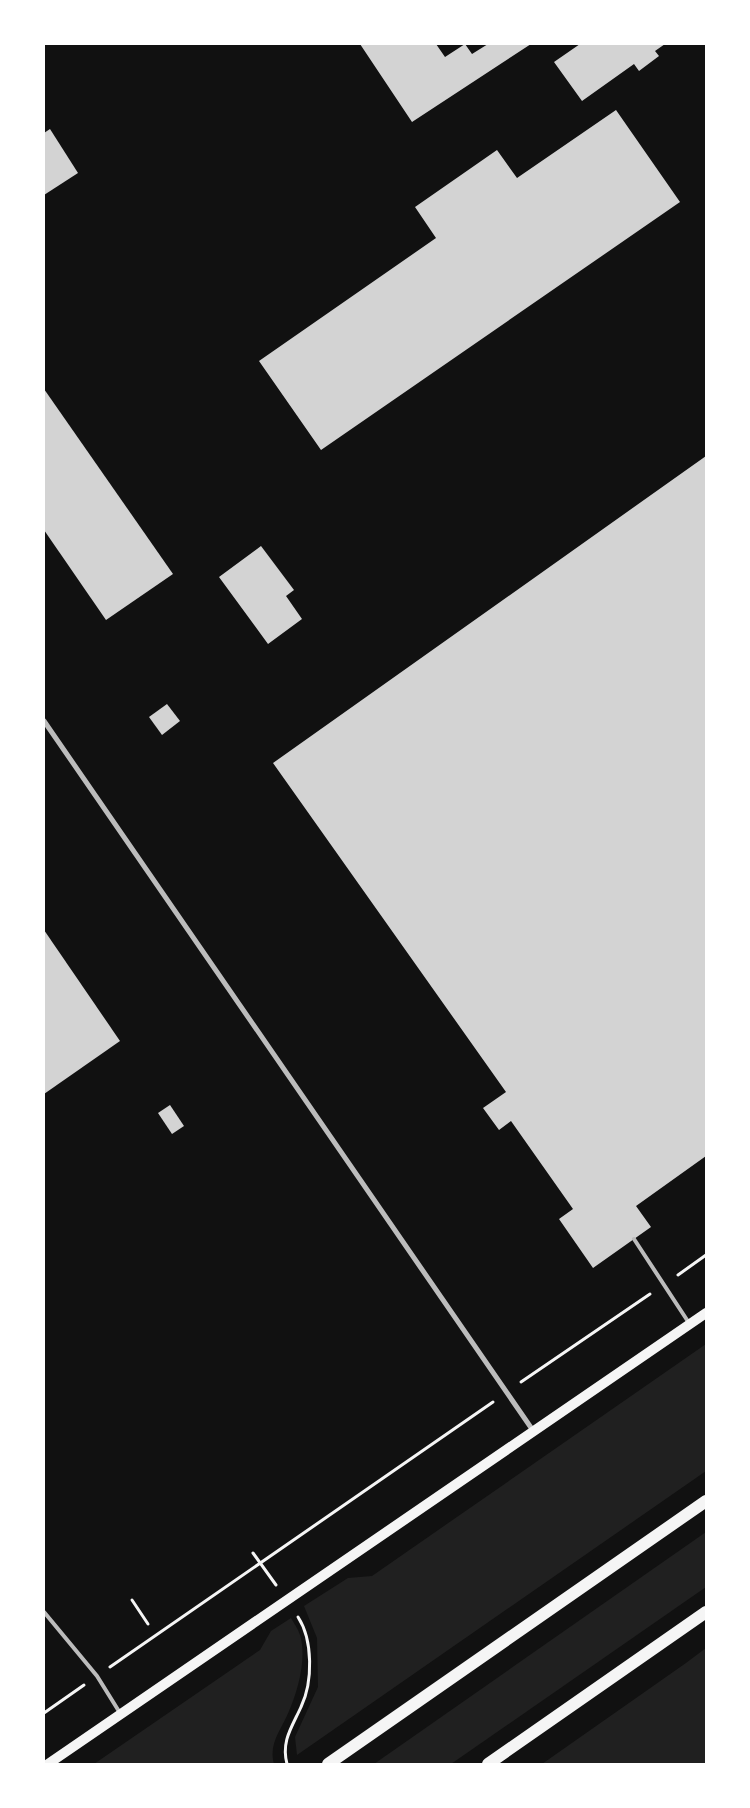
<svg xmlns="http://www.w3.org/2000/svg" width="750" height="1808" font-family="'Noto Sans',sans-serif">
  <rect width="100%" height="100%" fill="#111"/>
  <g fill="#202020">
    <path d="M706,1344V1471L297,1755L295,1737L318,1687L317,1638L304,1606L348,1578L372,1576Z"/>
    <path d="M706,1532V1587L451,1764H374Z"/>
    <path d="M291,1618C294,1623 298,1629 300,1635C307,1658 298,1690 289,1711C282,1729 268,1743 274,1764H94L260,1650L271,1631Z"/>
    <path d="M706,1648V1764H542L686,1663Z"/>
  </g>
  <g fill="#d3d3d3">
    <path d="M360,44H436L445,57L465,44L472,54L488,44H531L412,122Z"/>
    <path d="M580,44H665L655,51L659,56L639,71L634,64L582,101L554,62Z"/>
    <path d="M616,110L680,202L321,450L259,361L436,238L415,207L497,150L517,178Z"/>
    <path d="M50,129L78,173L44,195V133Z"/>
    <path d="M44,389L173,574L106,620L44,530Z"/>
    <path d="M706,456V1156L636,1206L651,1227L593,1268L559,1219L573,1209L511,1121L499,1130L483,1108L506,1092L273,763Z"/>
    <path d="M261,546L294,590L286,596L302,619L268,644L219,577Z"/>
    <path d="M167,704L180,721L162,735L149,717Z"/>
    <path d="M44,930L120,1041L44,1094Z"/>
    <path d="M170,1105L184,1126L172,1134L158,1113Z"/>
  </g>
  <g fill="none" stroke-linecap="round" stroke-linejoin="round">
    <g stroke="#f5f5f5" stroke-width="3">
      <path d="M678,1275L706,1255"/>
      <path d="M521,1382L650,1294"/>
      <path d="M253,1553L276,1585"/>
      <path d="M132,1600L148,1624"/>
      <path d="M110,1667L493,1402"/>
      <path d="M44,1713L84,1685"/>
      <path d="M287,1764C281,1741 292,1727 301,1707C313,1682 313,1640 298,1617"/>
    </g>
    <g stroke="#bcbcbc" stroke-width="4">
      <path d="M634,1239L689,1323"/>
      <path d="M44,1612L97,1676L120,1713"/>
    </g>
    <path stroke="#bcbcbc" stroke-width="5" d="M44,721L534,1432"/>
    <path stroke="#f5f5f5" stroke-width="10" d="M48,1764L706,1313"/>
    <g stroke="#f5f5f5" stroke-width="12">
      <path d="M328,1764L706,1501"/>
      <path d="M488,1764L706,1612"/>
    </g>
  </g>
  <rect width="750" height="1808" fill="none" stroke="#ffffff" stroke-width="90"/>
</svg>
